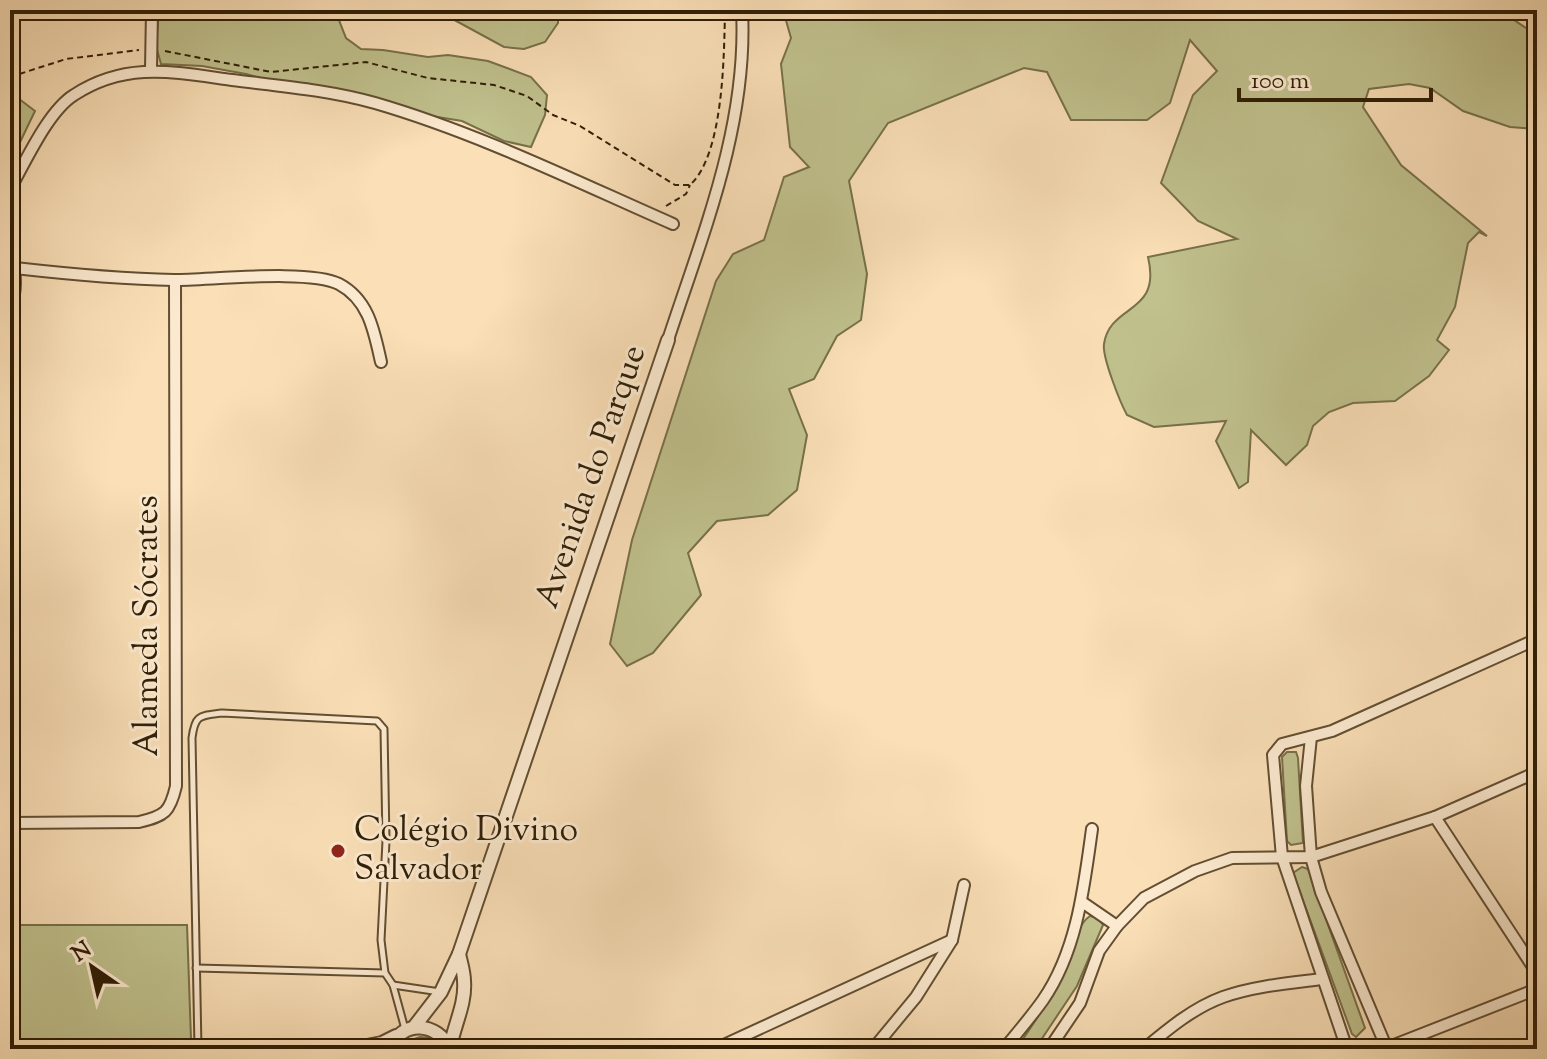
<svg xmlns="http://www.w3.org/2000/svg" width="1547" height="1059" font-family="'Sorts Mill Goudy',serif">
  <rect width="100%" height="100%" fill="#fadfb7"/>
  <filter id="stains"><feTurbulence type="fractalNoise" baseFrequency=".0025" numOctaves="4"/><feColorMatrix values="0 0 0 0 .2 0 0 0 0 .09 0 0 0 0 .02 0 0 0 .5 -.17"/></filter>
  <radialGradient id="worn" r=".72"><stop offset=".6" stop-color="#630" stop-opacity="0"/><stop offset="1" stop-color="#630" stop-opacity=".3"/></radialGradient>
  <g fill="#c0c18d" stroke="#787049" stroke-width="2">
    <path d="M159,10H335L346,38L361,49L383,50L428,57L448,55L488,61L531,77L547,95L545,115L531,147L504,141L462,121L352,103L246,74L202,66L161,64L156,46Z"/>
    <path d="M436,10H558V23L545,42L524,49L504,47Z"/>
    <path d="M783,10H1499L1529,30L1537,27V129L1510,127L1463,111L1430,88L1409,84L1369,89L1363,107L1401,165L1487,236L1479,232L1468,243L1455,307L1437,340L1449,350L1429,376L1395,401L1353,403L1329,412L1313,426L1307,445L1286,465L1251,430L1248,482L1239,488L1216,441L1226,421L1154,427L1127,415C1120,402 1102,357 1104,344C1110,303 1162,315 1148,257L1237,239L1198,221L1161,183L1193,95L1217,71L1190,40L1170,103L1147,120H1071L1047,72L1024,68L888,123L849,181L867,274L861,320L837,336L814,379L789,389L807,435L797,490L768,515L717,521L688,553L701,595L653,653L627,666L610,644L632,540L716,281L733,254L764,240L784,177L809,167L790,147L781,64L791,38Z"/>
    <path d="M10,92L35,111L10,163Z"/>
    <path d="M1287,752H1296L1298,758L1303,843L1291,845L1287,841L1282,757Z"/>
    <path d="M1302,867L1308,869L1365,1028L1356,1037L1352,1034L1293,873Z"/>
    <path d="M1090,916L1098,918L1103,925L1077,986L1035,1049H1016C1037,1019 1057,989 1071,955C1077,941 1077,925 1090,916Z"/>
    <path d="M10,925H187L191,1039L10,1040Z"/>
    <path d="M420,1037L430,1038L443,1049H402L411,1040Z"/>
  </g>
  <g fill="none" stroke-linecap="round" stroke-linejoin="round">
    <g stroke="#624e32" stroke-width="9">
      <g id="service">
        <path d="M196,968L385,973"/>
        <path d="M393,985L440,992"/>
        <path d="M198,1049L192,738C195,714 200,716 222,713L377,721L384,729L386,841L381,940L385,973L393,985L405,1029"/>
      </g>
    </g>
    <g stroke="#624e32" stroke-width="14">
      <g id="minor">
        <path d="M151,69L152,10"/>
        <path d="M10,189C25,163 48,111 74,95C126,61 174,72 232,80C280,86 329,90 375,103C478,133 575,181 673,224"/>
        <path d="M10,254C16,272 17,291 10,309"/>
        <path d="M15,268C68,274 121,279 174,280C211,280 310,269 339,284C369,300 374,331 381,362"/>
        <path d="M668,340C703,233 748,125 742,10"/>
        <path d="M1311,737L1306,786L1311,857L1321,892L1387,1049"/>
        <path d="M1435,817L1537,973"/>
        <path d="M10,823L139,822C165,816 170,812 176,786L175,280"/>
        <path d="M1082,902L1117,926"/>
        <path d="M715,1049L952,940"/>
        <path d="M873,1049L916,997L952,940L964,885"/>
        <path d="M1004,1049C1017,1033 1031,1017 1043,1000C1077,951 1084,887 1092,829"/>
        <path d="M1049,1049L1080,1003L1099,951L1117,926L1144,898L1195,871L1232,858L1311,857L1435,817L1537,772"/>
        <path d="M1144,1049C1168,1029 1193,1008 1223,997C1254,986 1290,983 1322,979"/>
        <path d="M1347,1049L1282,857L1273,755L1282,744L1332,731L1537,639"/>
        <path d="M1384,1049L1537,989"/>
      </g>
    </g>
    <g stroke="#624e32" stroke-width="16">
      <g id="tertiary">
        <path d="M414,1027L441,992L459,954L668,340"/>
        <path d="M450,1048C454,1025 466,1004 464,981C464,972 461,963 459,954"/>
        <path d="M352,1049L382,1043L396,1036"/>
        <path d="M390,1049C401,1019 438,1022 450,1049"/>
      </g>
    </g>
    <g stroke="#2f1e05" stroke-width="2" stroke-dasharray="6 4" stroke-linecap="butt">
      <path d="M165,51L271,72L366,62L428,78L494,85L527,96L553,115L580,126L675,185H690C724,154 724,54 725,10"/>
      <path d="M10,77L66,59L139,50"/>
      <path d="M666,206L686,194L690,185"/>
    </g>
    <use href="#service" stroke="#fcead0" stroke-width="5"/>
    <use href="#minor" stroke="#fcead0" stroke-width="10"/>
    <use href="#tertiary" stroke="#fcead0" stroke-width="12"/>
  </g>
  <circle fill="#8f2418" stroke="#fcead0" stroke-width="3" cx="338" cy="851" r="8"/>
  <g text-anchor="middle" dominant-baseline="central" stroke-width="6" stroke-linejoin="round" paint-order="stroke">
    <g font-size="34" fill="#2f1e05" stroke="#fcead0">
      <text transform="translate(592 477) rotate(-71)">Avenida do Parque</text>
      <text transform="translate(148 626) rotate(-90)">Alameda Sócrates</text>
    </g>
    <g font-size="34" fill="#2f1e05" stroke="#fcead0" text-anchor="start">
      <text x="354" y="831">Colégio Divino<tspan x="354" dy="39">Salvador</tspan></text>
    </g>
  </g>
  <rect width="1547" height="1059" fill="none" stroke="#fadfb7" stroke-width="40"/>
  <rect x="12" y="12" width="1523" height="1035" fill="none" stroke="#2f1e05" stroke-width="4"/>
  <rect x="20" y="20" width="1507" height="1019" fill="none" stroke="#2f1e05" stroke-width="2"/>
  <g transform="translate(92 967) rotate(326)" stroke="#fcead0" stroke-width="6" paint-order="stroke">
  <path d="M0-6L14 30L0 20L-14 30Z" fill="#2f1e05"/>
  <text y="-12" font-size="22" font-weight="bold" text-anchor="middle" fill="#2f1e05">N</text>
  </g>
  <path d="M1239 88v12h192v-12" fill="none" stroke="#2f1e05" stroke-width="4"/>
  <text x="1251" y="88" font-size="24" fill="#2f1e05" stroke="#fcead0" stroke-width="6" paint-order="stroke">100 m</text>
  <rect width="100%" height="100%" filter="url(#stains)"/>
  <rect width="100%" height="100%" fill="url(#worn)"/>
</svg>
